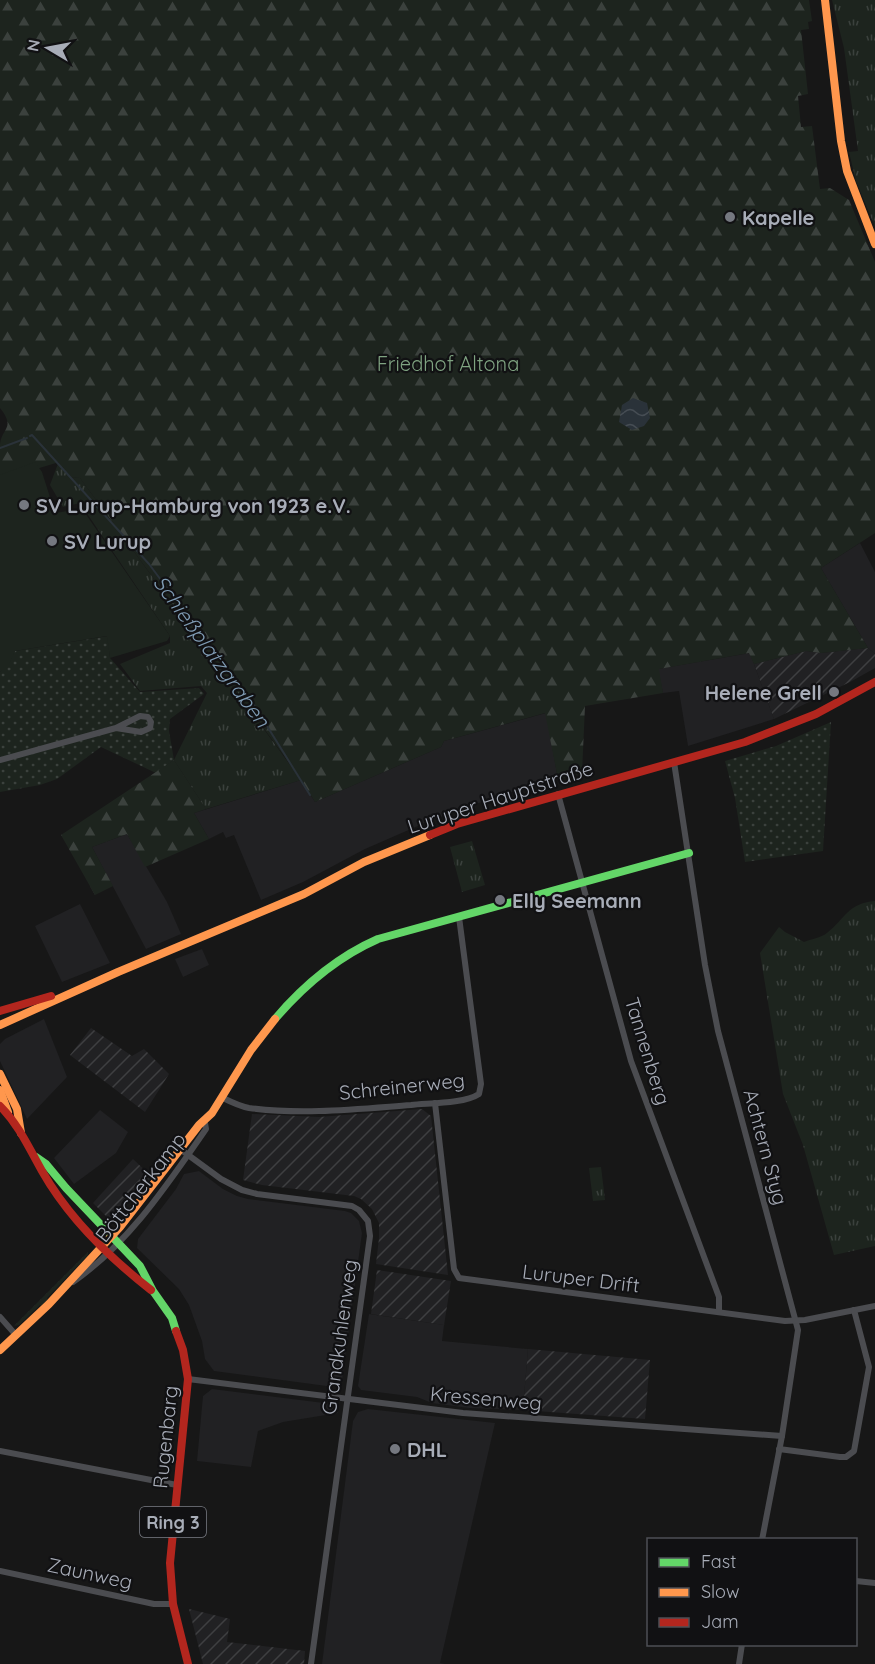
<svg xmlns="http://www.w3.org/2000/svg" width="875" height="1664" font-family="Quicksand,sans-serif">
  <defs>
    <pattern id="industrial-furrows" width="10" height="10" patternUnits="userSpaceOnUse" patternTransform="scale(1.5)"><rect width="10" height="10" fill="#212123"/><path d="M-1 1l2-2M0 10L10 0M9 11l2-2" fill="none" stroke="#3e3f41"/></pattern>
    <pattern id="grass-dots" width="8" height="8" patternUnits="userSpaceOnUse" patternTransform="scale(1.5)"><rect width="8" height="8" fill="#1d241e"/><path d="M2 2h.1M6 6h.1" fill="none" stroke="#3b413d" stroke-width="1.8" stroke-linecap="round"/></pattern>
    <pattern id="forest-firs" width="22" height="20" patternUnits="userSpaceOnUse" patternTransform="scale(1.5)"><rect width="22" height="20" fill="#1d241e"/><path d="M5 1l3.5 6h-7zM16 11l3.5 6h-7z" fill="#3b413d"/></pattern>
    <pattern id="park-tufts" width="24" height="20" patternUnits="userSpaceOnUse" patternTransform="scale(1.5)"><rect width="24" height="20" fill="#1d241e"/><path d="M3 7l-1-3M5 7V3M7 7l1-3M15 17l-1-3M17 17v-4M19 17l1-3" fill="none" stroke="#3b413d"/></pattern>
    <pattern id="water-waves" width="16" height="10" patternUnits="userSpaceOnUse" patternTransform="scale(1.5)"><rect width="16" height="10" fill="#2a3239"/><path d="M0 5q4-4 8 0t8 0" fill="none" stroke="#464d54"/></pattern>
  </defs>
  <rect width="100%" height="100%" fill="#171717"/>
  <g fill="#212123">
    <path d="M860,543L875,572V654L868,648L821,568Z"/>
    <path d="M750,653L774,719L688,746L679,691L663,693L658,669Z"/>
    <path d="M546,713L558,779L495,797L427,822L365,849L303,882L261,900L234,835L226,838L223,832L209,839L194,813L301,780L315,802L441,747L444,741Z"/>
    <path d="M127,834L167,902L181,934L146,949L92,847Z"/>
    <path d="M80,904L110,963L62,982L35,926Z"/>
    <path d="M202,949L209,965L183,977L175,959Z"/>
    <path d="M44,1019L67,1077L27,1119L0,1061V1044L5,1039Z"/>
    <path d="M100,1110L128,1132L116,1153L74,1184L54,1158Z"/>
    <path d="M199,1171L223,1189L237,1196L248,1199L345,1211L351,1213L359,1221L362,1233L342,1380L334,1387L214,1371L205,1359L202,1341L189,1305L179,1289L137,1248L138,1239L176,1189L184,1174Z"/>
    <path d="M369,1314L444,1325L442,1341L528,1349L523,1410L469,1408L432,1403L417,1397L361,1390L358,1386Z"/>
    <path d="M212,1389L332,1404L338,1413L283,1422L258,1431L251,1467L197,1461L203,1396Z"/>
    <path d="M368,1409L495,1423L440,1663L445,1664H322L353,1421L358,1412Z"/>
  </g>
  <g fill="url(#industrial-furrows)">
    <path d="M868,648L875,654V668L850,682L774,719L754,664L806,651L821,653Z"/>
    <path d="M91,1028L132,1056L144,1049L169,1074L145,1112L70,1055Z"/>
    <path d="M422,1109L431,1116L448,1275L376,1264L379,1238V1223L372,1209L361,1199L354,1196L262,1185L243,1180L252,1114L319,1117Z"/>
    <path d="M133,1159L152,1177L114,1218L109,1219L93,1203Z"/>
    <path d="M377,1270L451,1281L444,1325L371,1314Z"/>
    <path d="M528,1349L650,1360L645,1419L523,1410Z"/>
    <path d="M189,1609L230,1619L227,1642L305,1651L304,1664H203Z"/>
  </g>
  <g fill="url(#grass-dots)">
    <path d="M108,636L110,658L140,692L199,688L204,694L170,719L169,731L174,760L156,773L101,747L57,779L40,785L0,792V672L15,651Z"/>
    <path d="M831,722L823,851L745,862L735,798L725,761L776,746Z"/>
    <path d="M88,1252V1255L47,1298L48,1302L44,1306L40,1305L19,1325L14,1326Z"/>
  </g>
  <g fill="url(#forest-firs)">
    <path d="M0,0H809L812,21L808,22L809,29L801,30L808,94L798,96L801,127L812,126L820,189L830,188L849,200L875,262V533L821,568L868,648L821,653L806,651L754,664L749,653L659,669L663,693L585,706L582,773L558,779L545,713L444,741L441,747L315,802L301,779L80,478L70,477L59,462L0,480C0,468 0,456 0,444C2,428 16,428 0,408Z"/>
    <path d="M174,760L206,809L194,813L209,839L145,867L127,834L92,847L113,886L95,895L61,835Z"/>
  </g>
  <g fill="url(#park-tufts)">
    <path d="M832,0H875V227L856,181L849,152L858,151L844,48Z"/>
    <path d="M59,461L70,477L80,478L301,780L206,809L174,760L207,693L201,686L140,691L120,664L170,643V636L80,503L63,507L50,485Z"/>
    <path d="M472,841L485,885L462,892L450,847Z"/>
    <path d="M875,901V1246L834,1255L803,1145L783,1094L760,953L779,927L785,932L804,942C811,939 821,938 827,933C845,919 848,903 875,901Z"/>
    <path d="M601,1167L605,1200L593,1201L589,1168Z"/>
  </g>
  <path fill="#1d241e" d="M35,462L42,472L55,513L80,509L85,513L170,636L167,641L110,658L107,636L15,651L10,662L0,672V475Z"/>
  <path fill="url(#water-waves)" d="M633,398L647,403L650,418L644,426L632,430L619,422L622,405Z"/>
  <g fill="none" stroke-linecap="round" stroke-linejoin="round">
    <g stroke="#2a3239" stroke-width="2">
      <path d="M30,436L32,435L149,564L252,702L310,795"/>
      <path d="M0,448L27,438"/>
    </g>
    <g stroke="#4b4c50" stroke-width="6">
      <path d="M0,760L116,728L140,716L148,717L151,722L150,728L141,732L116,728"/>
      <path d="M674,762L705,965L718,1031L798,1330L782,1436L762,1540"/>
      <path d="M558,794L631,1061L719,1297V1312"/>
      <path d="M223,1098C231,1102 239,1106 249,1108C303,1115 357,1109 411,1105C428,1103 464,1104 479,1094L481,1084L459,917"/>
      <path d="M435,1103L454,1269L459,1278L785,1321L805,1320L875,1306"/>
      <path d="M180,1149L221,1179L242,1190L257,1194L352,1206L359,1210L368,1221L370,1236L311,1664"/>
      <path d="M73,1282C129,1243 167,1185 206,1129L205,1123"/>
      <path d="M0,1317L15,1334"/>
      <path d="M188,1379L463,1413L782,1436"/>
      <path d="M779,1449L840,1457H846L854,1451L869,1367L854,1310"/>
      <path d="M0,1451L177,1485"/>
      <path d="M0,1571L154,1604H173"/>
      <path d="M856,1581L875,1583"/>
      <path d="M739,1664L742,1644"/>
    </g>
    <g stroke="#63d668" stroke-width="8">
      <path d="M275,1019C304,985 337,957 378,939L689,853"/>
      <path d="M36,1157L46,1164L66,1188L140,1266L153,1291L172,1318L176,1331"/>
    </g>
    <g stroke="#ff974d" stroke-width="8">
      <path d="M825,0L841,141L847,171L875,244"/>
      <path d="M0,1025L118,972L304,894L364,862L430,835"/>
      <path d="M0,1074L17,1109L21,1133"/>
      <path d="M0,1090L8,1112"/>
      <path d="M0,1350L49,1304L120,1227L199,1125L212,1113L251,1050L275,1019"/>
    </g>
    <g stroke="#b3261e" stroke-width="8">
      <path d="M430,835L457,824L745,742L816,714L875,682"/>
      <path d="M0,1011L51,996"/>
      <path d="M0,1106C19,1125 29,1148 42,1171C68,1217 110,1258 151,1290"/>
      <path d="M176,1331L183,1350L188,1379L170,1563L173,1604L188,1664"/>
    </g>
  </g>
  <g fill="#757880" stroke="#111113" stroke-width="2">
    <circle cx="730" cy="217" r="6"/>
    <circle cx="24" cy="505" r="6"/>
    <circle cx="52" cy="541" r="6"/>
    <circle cx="834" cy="692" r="6"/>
    <circle cx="500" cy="900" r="6"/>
    <circle cx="395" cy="1449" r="6"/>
  </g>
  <g text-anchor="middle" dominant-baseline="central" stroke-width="4.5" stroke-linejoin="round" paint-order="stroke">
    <rect fill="#111113" stroke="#7b7e86" stroke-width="1.5" x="140" y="1507" width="66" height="30" rx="4.5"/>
    <g font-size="18" font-weight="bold" fill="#a8adb8">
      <text x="173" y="1522">Ring 3</text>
    </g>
    <g font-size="20" font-weight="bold" fill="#a8adb8" stroke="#111113" text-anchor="start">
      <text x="742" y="217">Kapelle</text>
      <text x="36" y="505">SV Lurup-Hamburg von 1923 e.V.</text>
      <text x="64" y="541">SV Lurup</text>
      <text x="822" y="692" text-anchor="end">Helene Grell</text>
      <text x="512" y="900">Elly Seemann</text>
      <text x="407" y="1449">DHL</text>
    </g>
    <g font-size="20" fill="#7fa381" stroke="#111113">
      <text x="448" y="363">Friedhof Altona</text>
    </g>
    <g font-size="20" fill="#a8adb8" stroke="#111113">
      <text transform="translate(500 797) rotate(-18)">Luruper Hauptstraße</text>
      <text transform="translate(648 1051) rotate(73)">Tannenberg</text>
      <text transform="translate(402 1086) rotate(-6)">Schreinerweg</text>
      <text transform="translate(766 1147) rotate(75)">Achtern Styg</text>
      <text transform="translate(140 1187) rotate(-52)">Böttcherkamp</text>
      <text transform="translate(581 1278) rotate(7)">Luruper Drift</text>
      <text transform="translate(339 1337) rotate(-82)">Grandkuhlenweg</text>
      <text transform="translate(486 1398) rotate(5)">Kressenweg</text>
      <text transform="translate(165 1437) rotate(-84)">Rugenbarg</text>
      <text transform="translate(90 1573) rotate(12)">Zaunweg</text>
    </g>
    <g font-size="21" font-style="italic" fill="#7f9bb3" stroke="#111113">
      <text transform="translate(212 651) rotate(54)">Schießplatzgraben</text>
    </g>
  </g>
  <rect x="647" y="1538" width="210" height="108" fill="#111113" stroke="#4d4f55" stroke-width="1.5"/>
  <rect x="659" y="1558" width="30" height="9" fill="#63d668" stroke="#4d4f55" stroke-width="1.5"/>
  <text x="701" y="1568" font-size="18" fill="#a8adb8">Fast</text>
  <rect x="659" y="1588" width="30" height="9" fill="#ff974d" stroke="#4d4f55" stroke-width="1.5"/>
  <text x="701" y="1598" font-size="18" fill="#a8adb8">Slow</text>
  <rect x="659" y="1618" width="30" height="9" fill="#b3261e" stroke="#4d4f55" stroke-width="1.5"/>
  <text x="701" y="1628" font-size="18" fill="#a8adb8">Jam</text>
  <g transform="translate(48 48) rotate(280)" stroke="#111113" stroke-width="4.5" paint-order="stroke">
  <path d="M0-4.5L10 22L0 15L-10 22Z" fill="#a8adb8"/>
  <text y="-9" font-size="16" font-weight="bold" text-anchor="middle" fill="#a8adb8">N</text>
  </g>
</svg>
